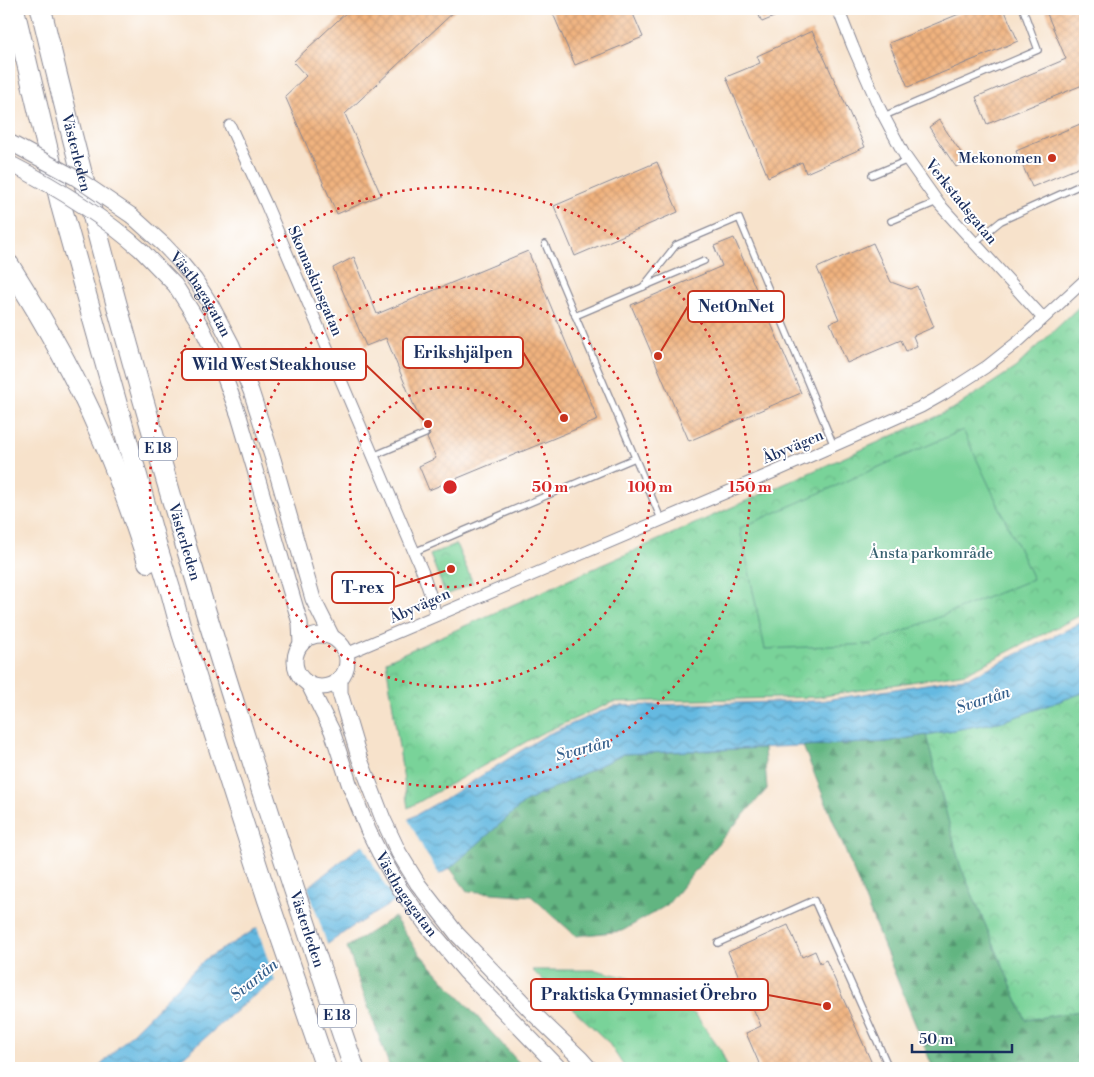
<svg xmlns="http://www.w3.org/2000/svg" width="1094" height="1077" font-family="'Libre Bodoni',serif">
  <defs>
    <pattern id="grass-tufts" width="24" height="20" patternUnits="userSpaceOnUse" patternTransform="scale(1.25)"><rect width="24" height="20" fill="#79d399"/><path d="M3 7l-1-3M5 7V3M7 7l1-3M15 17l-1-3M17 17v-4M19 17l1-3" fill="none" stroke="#68b586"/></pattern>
    <pattern id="forest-firs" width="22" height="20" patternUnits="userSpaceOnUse" patternTransform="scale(1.25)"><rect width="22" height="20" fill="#62b581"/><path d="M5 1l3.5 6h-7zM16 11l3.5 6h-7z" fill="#50946d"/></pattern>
    <pattern id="park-crowns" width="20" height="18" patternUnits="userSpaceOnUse" patternTransform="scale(1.25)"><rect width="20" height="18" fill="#79d399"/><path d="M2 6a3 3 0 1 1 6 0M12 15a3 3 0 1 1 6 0" fill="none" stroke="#68b586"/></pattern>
    <pattern id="water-waves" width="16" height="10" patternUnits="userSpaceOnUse" patternTransform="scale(1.25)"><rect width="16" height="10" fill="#65b9e1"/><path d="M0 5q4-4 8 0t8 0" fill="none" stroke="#5297ba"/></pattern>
    <pattern id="building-cross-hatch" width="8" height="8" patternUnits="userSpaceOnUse" patternTransform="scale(1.25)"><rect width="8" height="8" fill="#f0b27e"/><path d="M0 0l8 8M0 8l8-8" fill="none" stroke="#cd996f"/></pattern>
  </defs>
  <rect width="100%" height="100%" fill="#fff"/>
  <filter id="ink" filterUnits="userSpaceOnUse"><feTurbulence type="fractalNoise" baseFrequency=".02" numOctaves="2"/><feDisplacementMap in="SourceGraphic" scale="10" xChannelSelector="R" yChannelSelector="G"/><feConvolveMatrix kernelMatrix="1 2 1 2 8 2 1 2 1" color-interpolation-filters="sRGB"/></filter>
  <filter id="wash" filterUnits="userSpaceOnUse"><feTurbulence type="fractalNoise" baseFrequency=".0096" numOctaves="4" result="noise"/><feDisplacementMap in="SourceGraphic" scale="20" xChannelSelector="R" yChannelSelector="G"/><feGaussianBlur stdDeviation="1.12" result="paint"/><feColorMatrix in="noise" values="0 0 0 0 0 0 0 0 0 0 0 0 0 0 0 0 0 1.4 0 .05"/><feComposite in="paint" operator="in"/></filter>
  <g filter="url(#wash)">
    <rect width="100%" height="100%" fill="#f7e2cb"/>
    <path fill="url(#grass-tufts)" stroke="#4a817c" d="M532,970H596L644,982L696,1015L721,1051L728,1068H625L608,1042Z"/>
    <g fill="url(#forest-firs)" stroke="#3e7270">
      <path d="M926,735L960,865L1026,1020L1085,1010V1068H933L803,746L886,742Z"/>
      <path d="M764,748L767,789L713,849L667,905L622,931L576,936L531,896L467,891L450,868L525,802L623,754Z"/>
      <path d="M394,917L419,953L524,1068H390L347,947Z"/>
    </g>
    <g fill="url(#park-crowns)" stroke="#4a817c">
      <path d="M1085,301V613L966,673L818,697L613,702L540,734L408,808L386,661L953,409L1015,368Z"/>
      <path d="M456,544L473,583L446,595L430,555Z"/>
      <path d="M1085,692V1010L1026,1020L960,865L926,735L1004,721Z"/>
    </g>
    <path fill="#79d399" stroke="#4a817c" d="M963,430L1033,579L872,644L765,649L740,528Z"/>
    <path fill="url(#water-waves)" stroke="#4074a0" d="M1085,621V692L1004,721L886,742L623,754L525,802L450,868L352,927L248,1000L171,1068H98L204,960L251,932L358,848L451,795L546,735L614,706L820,701L970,677Z"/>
    <g fill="#f7e2cb">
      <path d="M407,817L425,852L441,877L397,903L384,884L362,843Z"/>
      <path d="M307,885L328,947L276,984L256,924Z"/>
    </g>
    <g id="blocks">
      <g fill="url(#building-cross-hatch)">
        <path d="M350,9H457L345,114L381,195L337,214L285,96L306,76L293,62Z"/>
        <path d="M551,9H631L643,37L575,65Z"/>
        <path d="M756,9H793L762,22Z"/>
        <path d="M971,9H1004L1018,41L908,87L889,43Z"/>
        <path d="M1045,9H1085V84L987,124L976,97L1066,59Z"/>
        <path d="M812,31L865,147L806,173L802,162L768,177L726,77L760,63L757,56Z"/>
        <path d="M939,120L966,160L956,167L929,127Z"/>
        <path d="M1085,122V165L1032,187L1016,151Z"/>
        <path d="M657,162L678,212L575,256L554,206Z"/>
        <path d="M734,238L801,393L689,441L631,305L722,266L714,246Z"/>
        <path d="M873,243L891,282L910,289L917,286L934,327L913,336L917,346L906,351L901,340L847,363L830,323L839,319L817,268Z"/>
        <path d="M528,251L598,420L429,490L419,466L436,458L427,438L430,435L429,432L427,430H424L386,338L366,346L333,268L354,257L377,314Z"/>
        <path d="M788,925L802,957L815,951L820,963L826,960L874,1068H761L746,1033L761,1026L728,952Z"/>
      </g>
    </g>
  </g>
  <g filter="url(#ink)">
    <use href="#blocks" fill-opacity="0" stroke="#898894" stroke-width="1"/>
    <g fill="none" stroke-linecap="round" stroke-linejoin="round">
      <g stroke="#898894" stroke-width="8">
        <g id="service">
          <path d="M839,13L849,9"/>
          <path d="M884,116L1038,50L1023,9"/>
          <path d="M872,175L908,160"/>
          <path d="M891,221L937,202"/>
          <path d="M974,243L1001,221L1085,183"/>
          <path d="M545,244L661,519"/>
          <path d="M643,287L676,245L739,218L834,446"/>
          <path d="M575,316L704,261"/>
          <path d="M373,456L425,434"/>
          <path d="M414,552L635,458"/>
          <path d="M718,943L814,900L889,1068"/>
        </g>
      </g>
      <g stroke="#898894" stroke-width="13">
        <g id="minor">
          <path d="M838,9L853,47L880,109L905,156L939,204L1043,318"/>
          <path d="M230,126L266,204L423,573L433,603L435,615"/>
          <path d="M346,654L772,473L883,424L921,407L944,394L986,367L1020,340L1085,280"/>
        </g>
      </g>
      <g stroke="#898894" stroke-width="17">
        <g id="secondary">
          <path id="s1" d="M132,216L164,245L181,263L195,280L211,305L232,345L251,391L273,459L313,599L332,637"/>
          <path d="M142,251L175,285L201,326L222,370L239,416L293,599L300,623L301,644"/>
          <circle cx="321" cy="661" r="26"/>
          <path d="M340,678V693L359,757L383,819L399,853L418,884L457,934L531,1011L581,1059L589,1068"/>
          <path id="s2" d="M308,683L332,731L349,783L368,830L379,852L400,889L428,927L465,971L559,1068"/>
        </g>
      </g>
      <g stroke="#898894" stroke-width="22">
        <g id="motorway">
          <path d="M14,9L62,209L157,547L171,592L182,633L268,900L326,1068"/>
          <path id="s3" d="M41,9C126,367 235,720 354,1068"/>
          <path d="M9,265C43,319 75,375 100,433C119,475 134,519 148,562"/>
        </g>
      </g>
      <use href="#service" stroke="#fff" stroke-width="5.5"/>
      <use href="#minor" stroke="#fff" stroke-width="11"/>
      <use href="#secondary" stroke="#fff" stroke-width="15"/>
      <use href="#motorway" stroke="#fff" stroke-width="20"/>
      <g stroke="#898894" stroke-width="17" stroke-linecap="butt">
        <g id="secondary-bridge">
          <path d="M9,142L76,178L132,216"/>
          <path d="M9,163C56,187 102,215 142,251"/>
        </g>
      </g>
      <use href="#secondary-bridge" stroke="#fff" stroke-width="15"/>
    </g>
  </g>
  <g fill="none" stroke="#d62828" stroke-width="2.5" stroke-dasharray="2.5 5">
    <circle cx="450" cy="487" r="100"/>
    <circle cx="450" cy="487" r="200"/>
    <circle cx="450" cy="487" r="300"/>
  </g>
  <circle fill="#c8321e" stroke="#fff" stroke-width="2" cx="1052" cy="158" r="5"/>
  <g text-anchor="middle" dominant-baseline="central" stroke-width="4" stroke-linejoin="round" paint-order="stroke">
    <g fill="#fff" stroke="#5f6d8e" stroke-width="1">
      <rect x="139" y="437.5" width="38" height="23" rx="4"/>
      <rect x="318" y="1004.5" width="38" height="23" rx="4"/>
    </g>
    <g font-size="14" font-weight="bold" fill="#1b2f5e">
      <text x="158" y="449">E 18</text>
      <text x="337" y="1016">E 18</text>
    </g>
    <g font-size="15" fill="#1b2f5e" stroke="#fff">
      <text stroke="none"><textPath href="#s3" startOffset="148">Västerleden</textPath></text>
      <text transform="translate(961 202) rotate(51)">Verkstadsgatan</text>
      <text transform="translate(315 281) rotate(67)">Skomaskinsgatan</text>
      <text stroke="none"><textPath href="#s1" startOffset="105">Västhagagatan</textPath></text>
      <text transform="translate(793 447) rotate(-23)">Åbyvägen</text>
      <text stroke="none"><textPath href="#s3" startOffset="552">Västerleden</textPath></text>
      <text transform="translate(420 606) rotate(-24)">Åbyvägen</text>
      <text stroke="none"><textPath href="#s2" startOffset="234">Västhagagatan</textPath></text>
      <text stroke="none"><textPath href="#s3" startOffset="958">Västerleden</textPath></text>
    </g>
    <g font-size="15" fill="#1b2f5e" stroke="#fff" text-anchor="end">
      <text x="1042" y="158">Mekonomen</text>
    </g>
    <g font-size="15" fill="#376070" stroke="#fff">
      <text x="931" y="553">Ånsta parkområde</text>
    </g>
    <g font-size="16" font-style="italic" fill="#355f8c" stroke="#fff">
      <text transform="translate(983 700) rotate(-18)">Svartån</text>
      <text transform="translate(583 749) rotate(-15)">Svartån</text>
      <text transform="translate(254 980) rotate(-39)">Svartån</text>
    </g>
  </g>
  <circle cx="450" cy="487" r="8" fill="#d62828" stroke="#fff" stroke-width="2.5"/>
  <g font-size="15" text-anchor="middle" font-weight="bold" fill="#d62828" stroke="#fff" stroke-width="4" stroke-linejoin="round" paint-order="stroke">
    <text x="550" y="492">50 m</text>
    <text x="650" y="492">100 m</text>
    <text x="750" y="492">150 m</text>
  </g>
  <path fill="none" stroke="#c8321e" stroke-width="2" d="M658 356L688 306M564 418L523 352M428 424L366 365M451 569L394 587M827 1006L768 995"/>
  <g fill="#c8321e" stroke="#fff" stroke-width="2">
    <circle cx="658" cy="356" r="5"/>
    <circle cx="564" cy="418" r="5"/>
    <circle cx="428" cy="424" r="5"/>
    <circle cx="451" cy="569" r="5"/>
    <circle cx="827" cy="1006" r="5"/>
  </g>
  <g fill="#fff" stroke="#c8321e" stroke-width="2">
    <rect x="688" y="291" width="96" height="31" rx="5"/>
    <rect x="403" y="337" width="120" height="31" rx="5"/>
    <rect x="182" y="349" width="184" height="31" rx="5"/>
    <rect x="332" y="572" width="62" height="31" rx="5"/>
    <rect x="531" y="979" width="237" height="31" rx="5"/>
  </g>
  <g font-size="16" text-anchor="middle" font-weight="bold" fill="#1b2f5e">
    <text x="736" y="312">NetOnNet</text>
    <text x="463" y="358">Erikshjälpen</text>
    <text x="274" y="370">Wild West Steakhouse</text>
    <text x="363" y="593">T-rex</text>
    <text x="649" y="1000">Praktiska Gymnasiet Örebro</text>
  </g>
  <rect width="1094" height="1077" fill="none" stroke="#fff" stroke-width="30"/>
  <path d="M912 1044v8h100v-8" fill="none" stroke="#1b2f5e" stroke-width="2.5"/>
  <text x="919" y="1044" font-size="15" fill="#1b2f5e" stroke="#ffffff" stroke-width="4" paint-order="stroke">50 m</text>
</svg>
